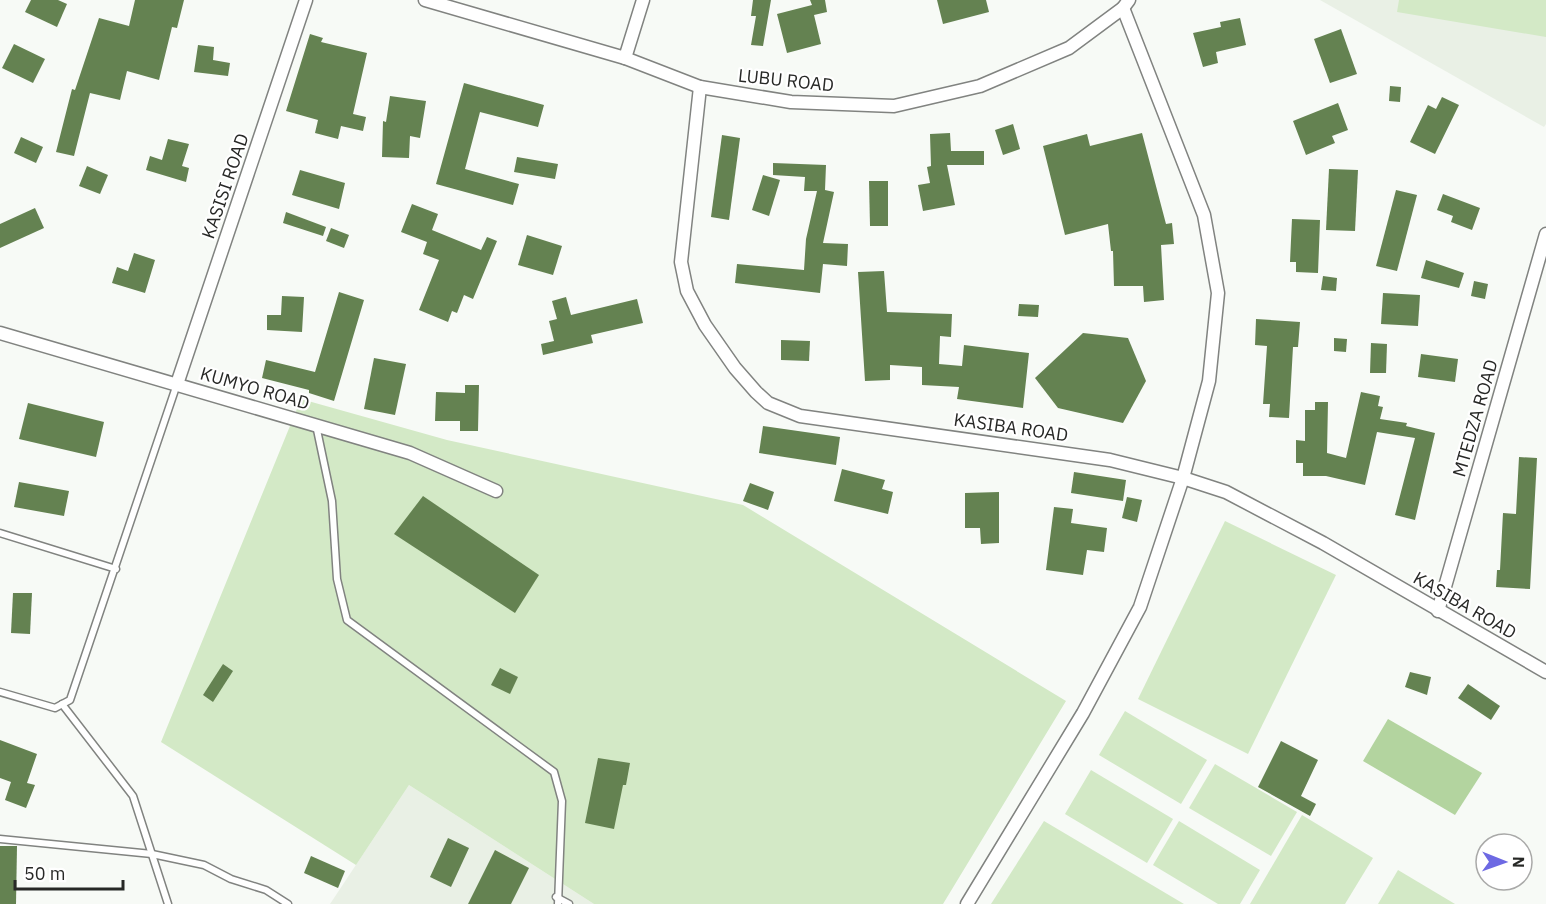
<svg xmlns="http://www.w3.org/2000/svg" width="1546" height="904" font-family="'IBM Plex Sans',sans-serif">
  <rect width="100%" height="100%" fill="#f7faf6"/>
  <g fill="#e9f0e5">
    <path d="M1320,0H1546V124L1544,127Z"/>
    <path d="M409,785L594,904H330Z"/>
  </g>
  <g fill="#d3e9c6">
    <path d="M1399,0H1546V37L1397,12Z"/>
    <path d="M301,399L447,440L743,505L1066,701L943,904H594L409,785L356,865L161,742Z"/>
    <path d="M1225,521L1336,575L1248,754L1138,699Z"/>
    <path d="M1125,711L1207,760L1181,804L1099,755Z"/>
    <path d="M1215,764L1297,812L1271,856L1189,808Z"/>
    <path d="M1091,770L1173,819L1147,863L1065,814Z"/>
    <path d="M1302,815L1373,858L1345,904H1250Z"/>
    <path d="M1044,821L1184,904H991Z"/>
    <path d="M1179,821L1260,870L1240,904H1218L1153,865Z"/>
    <path d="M1398,870L1455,904H1378Z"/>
  </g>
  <path fill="#b3d49f" d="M1388,719L1482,773L1455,815L1363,761Z"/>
  <g fill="#648251">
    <path d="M31,0H58L67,4L57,27L25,12Z"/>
    <path d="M135,0H184L177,28L172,27L159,80L127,71L120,100L90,93L74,156L56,152L72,89L75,90L99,18L129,26Z"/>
    <path d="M753,0H771L763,46L751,45L756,16H751Z"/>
    <path d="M810,0H825L827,12L814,15L821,44L787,53L777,14L812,5Z"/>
    <path d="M937,0H986L989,12L943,24Z"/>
    <path d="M1240,18L1246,45L1216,52L1218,63L1203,67L1193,33L1221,27L1220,22Z"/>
    <path d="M1341,29L1357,74L1330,83L1314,39Z"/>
    <path d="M310,34L323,38L321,42L367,53L353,114L366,117L363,131L341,126L338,139L315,133L318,120L286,111Z"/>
    <path d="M14,44L45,59L33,83L2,68Z"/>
    <path d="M198,45L214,47L213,60L230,63L228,76L194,72Z"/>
    <path d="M464,83L544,105L538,127L480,112L465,169L519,184L513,205L436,184Z"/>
    <path d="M1390,86L1401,87L1400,102L1389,101Z"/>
    <path d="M390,96L426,101L420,138L410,136L409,158L382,157L383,121L386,122Z"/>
    <path d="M1442,97L1459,105L1435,154L1410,142L1428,105L1436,109Z"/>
    <path d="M1338,103L1348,130L1332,136L1335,143L1306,155L1293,121Z"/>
    <path d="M1013,124L1020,149L1003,155L995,130Z"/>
    <path d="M950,133L951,151H984V165H947L955,205L923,211L918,185L930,183L927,167L931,166L930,134Z"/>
    <path d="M1142,133L1166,224L1172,223L1174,244L1161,245L1164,300L1144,302L1143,286H1114L1113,251H1111L1108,224L1065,235L1043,146L1087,134L1090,146Z"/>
    <path d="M722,135L740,138L729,220L711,217Z"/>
    <path d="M21,137L43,147L36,163L14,153Z"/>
    <path d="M168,139L189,144L182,166L189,168L186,182L146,170L150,156L162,160Z"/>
    <path d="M517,157L558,164L555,179L514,172Z"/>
    <path d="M773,163L826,165L825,190L834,192L823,243L848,244L847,266L823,264L820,293L735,283L737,264L804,270L806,239L817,191H804L805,177L773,175Z"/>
    <path d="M87,166L108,175L100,194L79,186Z"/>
    <path d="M1329,169L1358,170L1355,231L1326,230Z"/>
    <path d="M300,170L345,183L339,209L292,195Z"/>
    <path d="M763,175L780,180L769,216L752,210Z"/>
    <path d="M869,181H888V226H870Z"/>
    <path d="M1396,190L1417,195L1397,271L1376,266Z"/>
    <path d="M1443,194L1480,208L1472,230L1451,222L1453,216L1437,210Z"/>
    <path d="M412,204L438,214L432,230L481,250L487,237L497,241L473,299L464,295L457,313L452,311L448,322L419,310L439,260L423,254L427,242L401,232Z"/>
    <path d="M35,208L44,228L0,248V224Z"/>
    <path d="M286,212L326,227L323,236L283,223Z"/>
    <path d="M1292,219L1320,220L1318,273L1296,272V262H1290Z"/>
    <path d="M331,228L349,235L344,248L326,241Z"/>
    <path d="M527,235L562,246L553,275L518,265Z"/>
    <path d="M134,253L155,260L145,293L112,283L117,267L128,271Z"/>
    <path d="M1426,260L1464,273L1459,288L1421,278Z"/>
    <path d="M884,271L887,312L952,314L951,337L940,336L939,364L962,366L964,345L1029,353L1023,408L957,399L959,387L922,385V367L890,365V380L865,381L858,272Z"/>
    <path d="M1323,276L1337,278L1336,291L1321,290Z"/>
    <path d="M1474,281L1488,284L1485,299L1471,296Z"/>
    <path d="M339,292L364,300L334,401L309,393V390L262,378L266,360L315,372Z"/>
    <path d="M1383,293L1420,295L1418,326L1381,324Z"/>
    <path d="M282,296L304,297L302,332L267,330V315H281Z"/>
    <path d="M566,297L571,315L637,299L643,323L591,335L593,343L543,355L541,344L554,341L549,321L557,319L552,301Z"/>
    <path d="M1019,304L1039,305L1038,317L1018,316Z"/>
    <path d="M1256,319L1300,322L1298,347H1293L1289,418L1269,417L1270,404H1263L1267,346L1255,345Z"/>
    <path d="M1083,333L1128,338L1146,381L1123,423L1058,408L1035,378Z"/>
    <path d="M1334,338L1347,339L1346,352L1334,351Z"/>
    <path d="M781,340L810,341L809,361L781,360Z"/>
    <path d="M1371,343L1387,344L1386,373H1370Z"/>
    <path d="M1421,354L1458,359L1455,382L1418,377Z"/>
    <path d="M374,358L406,364L395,415L364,409Z"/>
    <path d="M465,385H479L478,431H460V421H435L436,392L465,393Z"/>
    <path d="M1361,392L1380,396L1378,406L1383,407L1380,419L1407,423L1406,426L1435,433L1415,520L1395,515L1415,438L1377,432L1365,485L1326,476H1303V463H1296V440L1305,441V410H1315V402H1328L1327,453L1346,458Z"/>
    <path d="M28,403L104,422L96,457L19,439Z"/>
    <path d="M763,426L840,437L836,465L759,453Z"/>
    <path d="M1519,457L1537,458L1530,589L1496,587L1497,570H1500L1503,513L1516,514Z"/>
    <path d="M842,469L885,480L882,489L893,492L888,514L834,501Z"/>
    <path d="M1074,472L1126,480L1123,501L1071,493Z"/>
    <path d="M19,482L69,491L64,516L14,507Z"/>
    <path d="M750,483L774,492L768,510L743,501Z"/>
    <path d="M999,492V543L981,544L980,528H965V493Z"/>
    <path d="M423,496L539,575L515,613L394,534Z"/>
    <path d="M1127,497L1142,500L1137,522L1122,518Z"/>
    <path d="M1054,507L1073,509L1071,523L1107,528L1104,552L1087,550L1083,575L1046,570Z"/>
    <path d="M13,593H32L30,634L11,633Z"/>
    <path d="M223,664L233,671L213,702L203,695Z"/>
    <path d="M500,668L518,677L510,694L491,685Z"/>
    <path d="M1410,672L1431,677L1427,695L1405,687Z"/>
    <path d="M1468,684L1500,706L1491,720L1458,698Z"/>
    <path d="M0,740L37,754L27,783L35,785L26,808L5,800L11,782L0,778Z"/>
    <path d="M1281,741L1318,760L1301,796L1316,804L1310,816L1258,787Z"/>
    <path d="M598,758L630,763L626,785H623L614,829L585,823Z"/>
    <path d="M448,838L469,848L451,887L430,877Z"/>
    <path d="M0,846H17L16,904H0Z"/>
    <path d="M495,850L529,868L511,904H468Z"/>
    <path d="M311,856L345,871L338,888L304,873Z"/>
  </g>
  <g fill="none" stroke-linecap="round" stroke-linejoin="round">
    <g stroke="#818380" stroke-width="9">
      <g id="service">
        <path d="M316,425L332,501L337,579L347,620L554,772L562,801L558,904"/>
        <path d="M0,533L116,569"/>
        <path d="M0,692L55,708L70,700L177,384"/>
        <path d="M62,704L133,796L168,904"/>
        <path d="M0,839L152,854L204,865L231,879L266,890L288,904"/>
        <path d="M556,897L569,904"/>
      </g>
    </g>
    <g stroke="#818380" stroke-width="15">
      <g id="minor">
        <path d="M425,0L625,58L700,87L791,102L894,106L980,86L1069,48L1123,8L1129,0"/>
        <path d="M625,58L643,0"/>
        <path d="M700,87L681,262L687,291L705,325L735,368L756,392L768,403L800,416L1110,460L1183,478L1226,492L1323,543L1546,672"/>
        <path d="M0,333L410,453L496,491"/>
        <path d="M177,384L306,0"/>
        <path d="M1438,611L1546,234"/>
        <path d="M967,904L1083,713L1140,607L1183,478L1209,381L1218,293L1204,215L1123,8"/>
      </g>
    </g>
    <use href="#service" stroke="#fff" stroke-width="6"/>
    <use href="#minor" stroke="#fff" stroke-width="12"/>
  </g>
  <g text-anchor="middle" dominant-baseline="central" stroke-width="4.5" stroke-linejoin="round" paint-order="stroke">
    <g font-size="18" fill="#272826" stroke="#fff">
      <text transform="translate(786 80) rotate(6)">LUBU ROAD</text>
      <text transform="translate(225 186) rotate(-71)">KASISI ROAD</text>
      <text transform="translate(255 388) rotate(16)">KUMYO ROAD</text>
      <text transform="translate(1475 418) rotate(-74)">MTEDZA ROAD</text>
      <text transform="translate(1011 427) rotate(8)">KASIBA ROAD</text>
      <text transform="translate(1465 605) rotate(30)">KASIBA ROAD</text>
    </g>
  </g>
  <g transform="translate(1504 862) rotate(91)"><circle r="28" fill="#ffffff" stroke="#a9a9a8" stroke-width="1.5"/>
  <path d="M0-4.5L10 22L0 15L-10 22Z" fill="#6d69e3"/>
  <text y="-9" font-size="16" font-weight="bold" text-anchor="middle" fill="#272826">N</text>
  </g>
  <path d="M15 880v9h108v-9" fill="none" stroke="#272826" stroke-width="3"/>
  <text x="24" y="880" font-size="18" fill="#272826" stroke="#ffffff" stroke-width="4.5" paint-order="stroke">50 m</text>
</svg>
